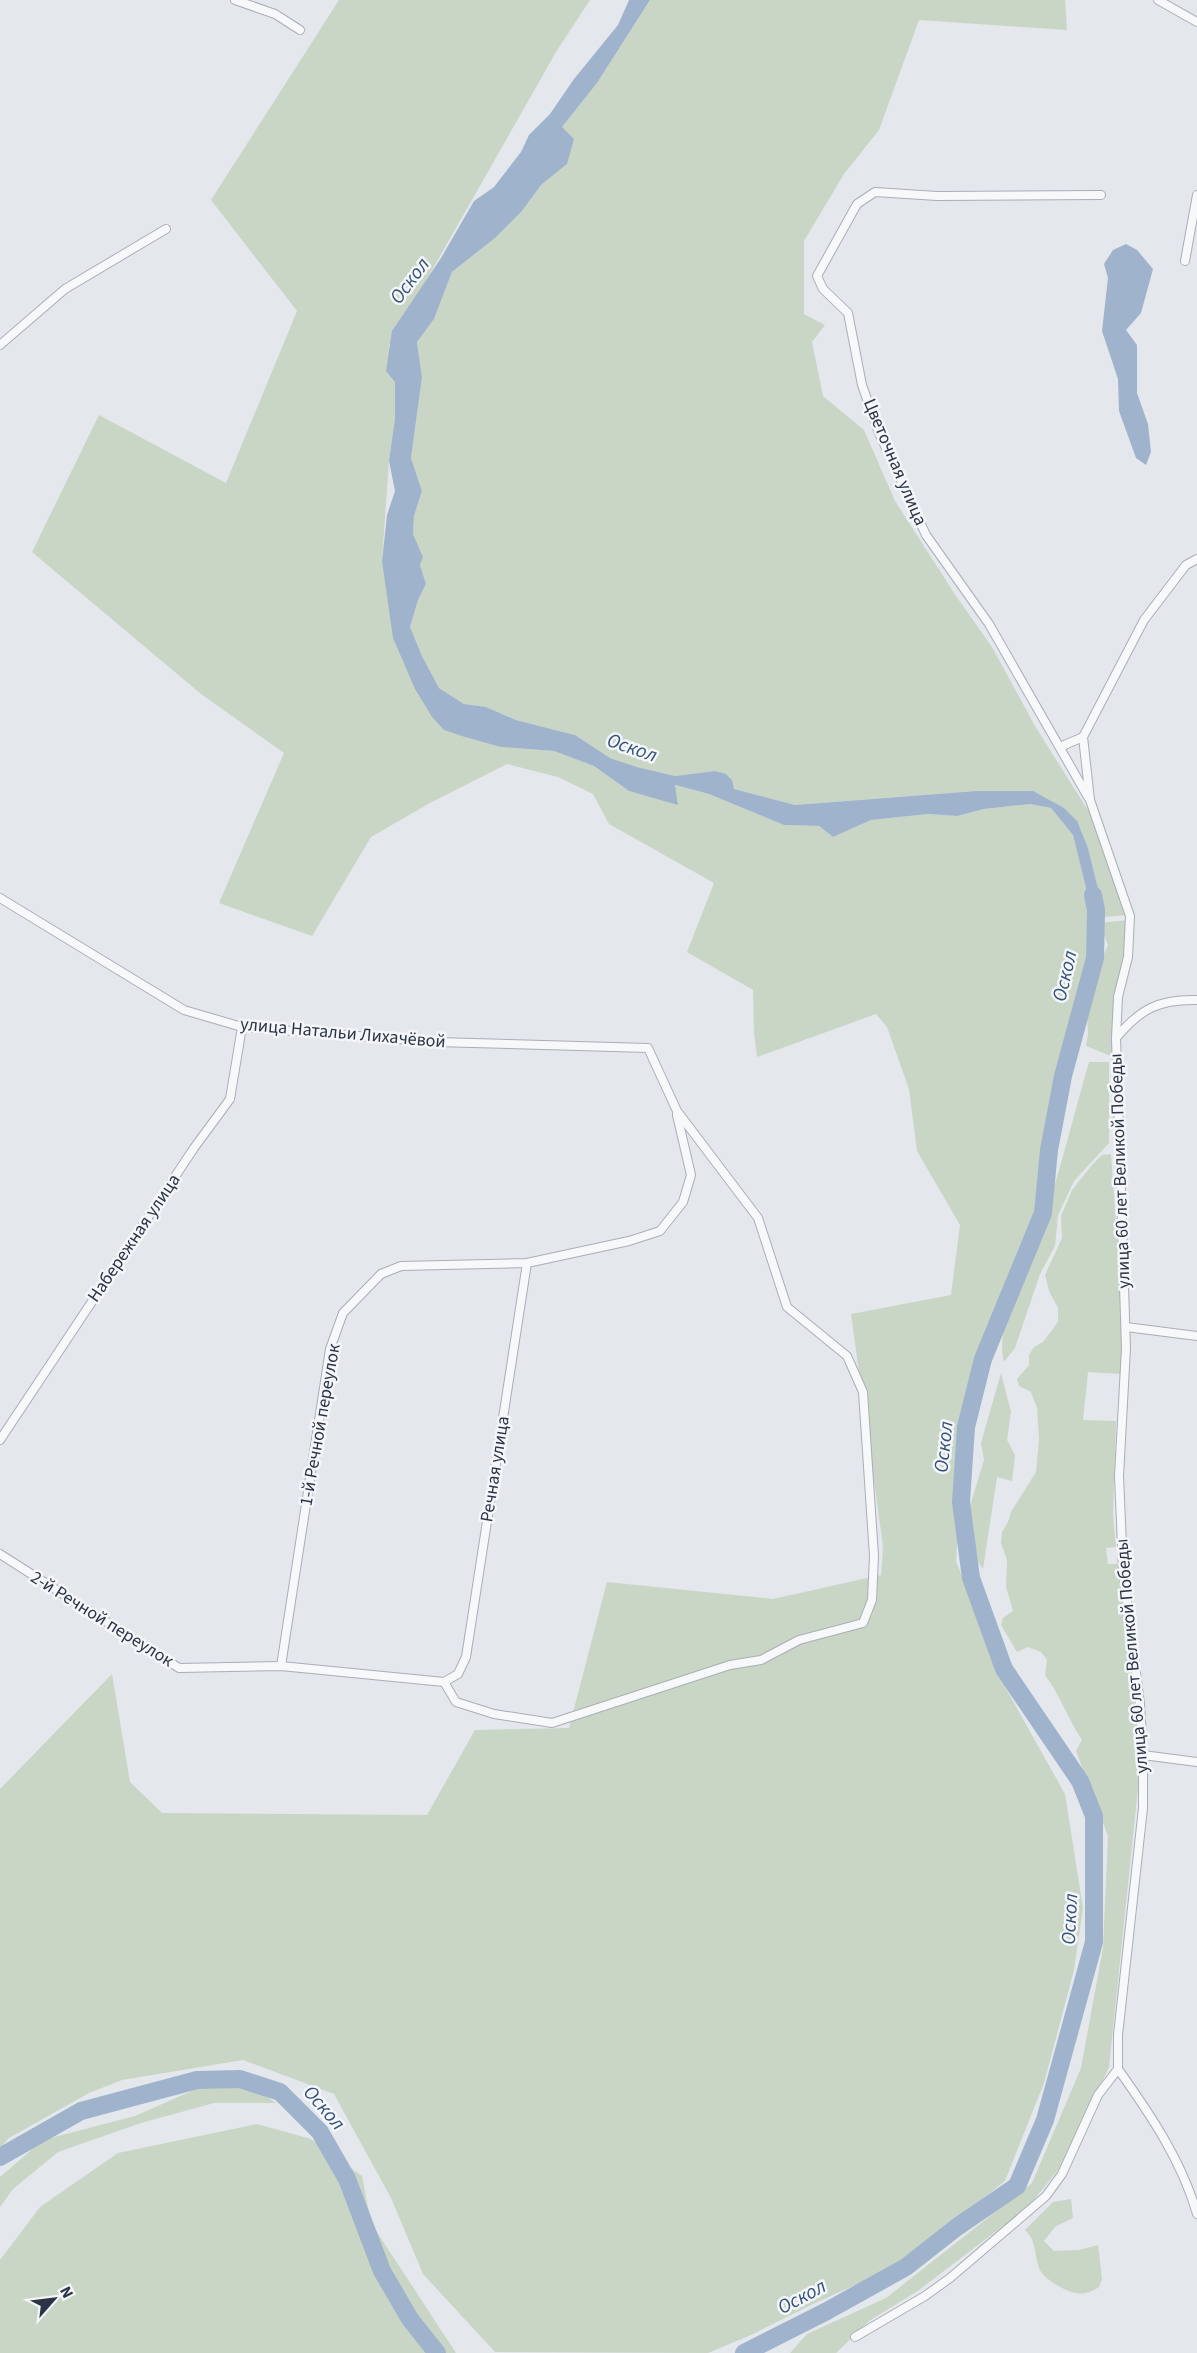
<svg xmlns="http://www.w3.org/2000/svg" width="1197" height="2353" font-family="'Source Sans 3',sans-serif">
  <rect width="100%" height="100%" fill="#e4e7ec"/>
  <g fill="#c9d6c5">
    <path d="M339,0H590L556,52L389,346L395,382V418L389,461L382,561L415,689L501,747L554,751L594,766L629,791L678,804L674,785L709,794L784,825L819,826L833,837L871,820L928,814L957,816L984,809L1030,804L1051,808L1073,835L1086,888L1088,919L1095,958L1063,1076L1049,1150L1043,1213L983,1359L966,1427L956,1561L1004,1685L1065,1794L1083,1908L1074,1970L1044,2083L1005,2181L897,2266L813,2304L751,2335L708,2353L495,2352L423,2274L391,2198L334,2094L243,2060L122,2080L89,2093L9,2138L0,2148V1789L112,1674L130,1782L162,1813L427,1815L475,1730L569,1728L607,1582L773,1599L881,1575L883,1546L851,1314L951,1295L960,1225L917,1151L909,1089L887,1027L876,1014L757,1057L754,1032L753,990L687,952L714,883L609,824L593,794L558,777L507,764L430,803L371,837L312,936L219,903L284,753L201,694L32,552L99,415L226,483L297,311L211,200Z"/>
    <path d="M650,0H1065L1067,30L919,20L879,130L844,174L804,241V314L825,325L812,342L823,396L864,430L895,501L956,596L992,647L1035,726L1099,828L1126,915L1105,917L1088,848L1064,808L976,791L795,805L734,789L715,771L675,776L637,767L610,758L575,735L516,720L486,707L464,704L439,688L422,656L410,627L418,600L426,584L420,565L423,557L413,534L414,516L422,491L411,458L422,377L417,342L434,319L452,272L495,238L522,211L541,185L567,164L562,127L597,83Z"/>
    <path d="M1129,920L1133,949L1120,990L1121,1017L1111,1056L1086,1046L1088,1033L1086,997L1108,945L1099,923Z"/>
    <path d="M1089,1062H1109V1143L1074,1181L1058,1215L1055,1246L1040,1274L1015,1348L1004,1362C993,1327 1032,1253 1044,1217C1062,1166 1074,1113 1089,1062Z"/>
    <path d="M1111,1154L1122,1309L1121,1374L1088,1372L1083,1420L1116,1421L1113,1516L1116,1547L1106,1548L1108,1564H1118L1136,1721L1138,1788L1109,2067L1063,2164L1028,2207L919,2290L869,2321L836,2353H790L807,2334L886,2298L1032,2183L1081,2068L1103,1948L1108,1836L1076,1751L1082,1740C1068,1719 1060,1695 1045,1675L1047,1660L1041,1652L1028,1647L1017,1652L1001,1625L1003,1618L1013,1611L1006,1587L1007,1560L1001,1543L1002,1532L1008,1522L1011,1512L1036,1472L1039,1439L1037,1408L1031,1392L1019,1386L1017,1379L1029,1365V1355L1034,1347L1043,1342L1058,1322V1308L1049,1291L1045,1275L1062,1238L1061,1216L1072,1190L1092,1165L1102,1155Z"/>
    <path d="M1001,1373L1011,1412L1007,1440L1015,1455L1012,1481L997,1477L983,1569L972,1553L974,1532L970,1506L984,1460L981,1443Z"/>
    <path d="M203,2086H251L276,2103H214L141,2123L58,2152L13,2189L0,2207V2177L43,2140L135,2116Z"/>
    <path d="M257,2124L311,2139L362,2176L371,2223L456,2353H0V2260L40,2207L118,2153Z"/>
    <path d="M1071,2199L1073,2218L1055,2227L1044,2241L1054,2251L1079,2250L1098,2245L1102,2279L1099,2287C1093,2291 1084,2295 1076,2293C1066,2292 1044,2279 1040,2270C1034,2257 1037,2240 1025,2230L1053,2202Z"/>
  </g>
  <g fill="#9fb4cc">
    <path d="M629,0H650L597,83L562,127L574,139L567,164L541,185L522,211L495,238L452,272L434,319L417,342L422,377L411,458L422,491L414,516L413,534L423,557L420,565L426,584L418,600L410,627L422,656L439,688L464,704L486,707L516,720L575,735L610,758L637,767L675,776L715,771L726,774L732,780L734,789L795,805L976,791H1033L1064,808L1077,821L1088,848L1105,917L1088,919L1086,888L1073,835L1051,808L1030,804L984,809L957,816L928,814L871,820L833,837L819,826L784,825L709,794L675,785L678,805L629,791L594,766L554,751L501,747L465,737L444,730L432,717L415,689L393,638L382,561L387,515L395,491L389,461L395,418V382L386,371L392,331L441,258L474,201L494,187L521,152L529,135L550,114L574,79L618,25Z"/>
    <path d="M1126,244L1137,250L1153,269L1141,313L1126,330L1137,345V393L1148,424L1151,452L1146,465L1136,458L1119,411L1118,379L1102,331L1108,278L1104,264L1113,250Z"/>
  </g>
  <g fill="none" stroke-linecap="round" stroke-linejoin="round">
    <g stroke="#9fb4cc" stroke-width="18">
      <path d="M0,2157L81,2111L197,2080L240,2079L280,2092L320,2132L347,2179L382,2271L410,2319L437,2353"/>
      <path d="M744,2353L827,2311L906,2267L957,2227L1017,2186L1045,2120L1094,1942V1816L1080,1781L1004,1669L971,1578L961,1502L966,1427L983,1359L1043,1213L1049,1150L1063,1076L1095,958L1096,910L1093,895"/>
    </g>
    <g stroke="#a9aeb7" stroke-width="10">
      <g id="street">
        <path d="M235,0L275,14L300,30"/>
        <path d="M1158,0L1197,22"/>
        <path d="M1185,261L1197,195"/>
        <path d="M0,345L65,289L166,229"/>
        <path d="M1060,747L1083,737"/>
        <path d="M1088,797L989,624L926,535L879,433L862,385L848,313L823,289L817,276L857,204L875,192L937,196L1101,195"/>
        <path d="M0,898L184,1010L242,1027L436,1042L648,1048L677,1111L758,1218L787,1307L847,1356L863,1392L874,1556L872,1600L863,1623L799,1640L761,1660L730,1665L552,1723L494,1714L456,1702L444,1682"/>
        <path d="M1116,1038C1140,1009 1159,999 1197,1000"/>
        <path d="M1126,1327L1197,1336"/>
        <path d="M0,1440L194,1148L230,1099L242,1027"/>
        <path d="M0,1554L179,1668L281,1666L444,1682L458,1674L466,1657L527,1263"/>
        <path d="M281,1666L330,1349L343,1313L381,1274L401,1266L527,1263L629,1241L660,1231L683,1202L691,1175L677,1115"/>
        <path d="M1143,1755L1197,1762"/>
        <path d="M1118,2069C1150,2114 1182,2161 1197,2214"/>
        <path d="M855,2337L925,2296L950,2278L1046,2196L1062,2174L1098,2095L1118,2069V2035L1143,1808V1755L1140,1704L1123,1569L1119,1476L1126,1348L1116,1038L1118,997L1128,957L1130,916L1090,800L1083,737L1144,620L1186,565L1197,559"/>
      </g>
    </g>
    <use href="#street" stroke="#f7f8fa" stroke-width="8"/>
  </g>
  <g text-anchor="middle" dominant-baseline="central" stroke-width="5" stroke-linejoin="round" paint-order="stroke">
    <g font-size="18" fill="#2b3445" stroke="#f4f6f9">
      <text transform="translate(895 462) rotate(67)">Цветочная улица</text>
      <text transform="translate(343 1033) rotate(5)">улица Натальи Лихачёвой</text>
      <text transform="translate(1120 1171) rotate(-92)">улица 60 лет Великой Победы</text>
      <text transform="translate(134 1238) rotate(-56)">Набережная улица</text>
      <text transform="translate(320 1425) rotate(-80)">1-й Речной переулок</text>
      <text transform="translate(495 1469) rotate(-81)">Речная улица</text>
      <text transform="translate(102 1619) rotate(32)">2-й Речной переулок</text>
      <text transform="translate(1132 1656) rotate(-95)">улица 60 лет Великой Победы</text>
    </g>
    <g font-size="20" font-style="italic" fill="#34527a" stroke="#f4f6f9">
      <text transform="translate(410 281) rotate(-53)">Оскол</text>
      <text transform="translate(632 748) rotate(19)">Оскол</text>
      <text transform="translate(1065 976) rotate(-77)">Оскол</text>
      <text transform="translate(944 1447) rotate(-84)">Оскол</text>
      <text transform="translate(1070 1919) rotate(-87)">Оскол</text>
      <text transform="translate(324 2108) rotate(49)">Оскол</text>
      <text transform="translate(802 2297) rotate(-28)">Оскол</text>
    </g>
  </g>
  <g transform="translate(54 2299) rotate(62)" stroke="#f4f6f9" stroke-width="4.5" paint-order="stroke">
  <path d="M0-4.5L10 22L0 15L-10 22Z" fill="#2b3445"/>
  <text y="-9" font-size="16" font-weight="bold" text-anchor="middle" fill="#2b3445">N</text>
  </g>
</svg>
